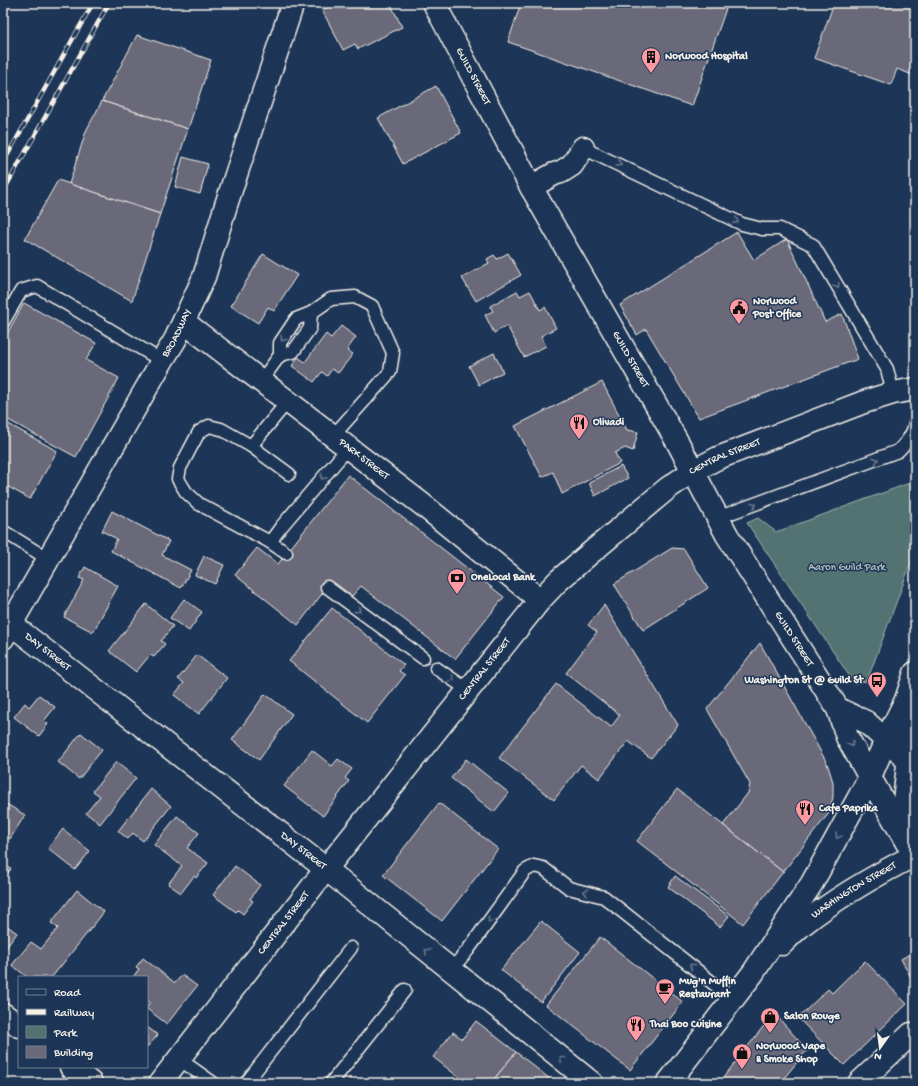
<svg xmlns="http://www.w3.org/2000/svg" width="918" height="1086" font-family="'Gochi Hand',sans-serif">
  <rect width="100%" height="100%" fill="#1d3557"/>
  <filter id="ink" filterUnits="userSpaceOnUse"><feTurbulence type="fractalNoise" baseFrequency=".025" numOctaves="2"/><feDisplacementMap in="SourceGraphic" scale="8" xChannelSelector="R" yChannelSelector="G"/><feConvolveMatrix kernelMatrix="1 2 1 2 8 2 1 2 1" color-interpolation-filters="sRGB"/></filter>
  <g filter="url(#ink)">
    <path fill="#527372" stroke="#a3b2ad" d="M915,481V552L867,681L854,683L747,523L758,518L776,532Z"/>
    <g fill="#6a697a" stroke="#f4f1e8">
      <path d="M336,3H390L402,27L358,49L355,44L343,50L322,10Z"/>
      <path d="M521,3H728L692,106L508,42Z"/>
      <path d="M834,3H915V76L897,69L891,85L814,58Z"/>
      <path d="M137,35L211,60L188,129L102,101Z"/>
      <path d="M436,86L461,133L403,164L378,118Z"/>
      <path d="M102,101L188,129L160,214L69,184L86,131Z"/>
      <path d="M183,157L208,164L200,194L175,187Z"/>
      <path d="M58,180L160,214L132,301L25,239Z"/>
      <path d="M737,232L754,260L787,239L825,322L842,314L858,359L699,418L646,329L637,335L620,305Z"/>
      <path d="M508,253L521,275L476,301L462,278L489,263L487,259L494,255L497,259Z"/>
      <path d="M263,254L297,275L274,311L268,307L258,323L231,306Z"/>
      <path d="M517,291L520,296L530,291L540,310L545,307L556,328L541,336L546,346L524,357L507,326L494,333L485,315L493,311L490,306Z"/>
      <path d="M24,303L96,343L86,360L119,378L76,457L3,417V341Z"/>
      <path d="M341,326L356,337L347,350L353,354L338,373L332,369L327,376L322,372L314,382L292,366L298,357L305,362L326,334L331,338Z"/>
      <path d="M494,353L503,372L479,385L469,366Z"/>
      <path d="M602,382L627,430L638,432L633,451L625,448L615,453L620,463L562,494L553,472L542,477L515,426Z"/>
      <path d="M3,421L57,451L30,499L3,484Z"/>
      <path d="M621,466L628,478L595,496L589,483Z"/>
      <path d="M348,475L504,597L455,659L361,586L352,596L332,581L298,625L235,575L257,548L278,564Z"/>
      <path d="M112,511L169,541L162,555L191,570L181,588L111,551L117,539L102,531Z"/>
      <path d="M672,548L684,549L708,588L643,630L614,584Z"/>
      <path d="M204,556L224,565L215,584L195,575Z"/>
      <path d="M85,567L118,586L93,632L64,617L84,580L79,578Z"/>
      <path d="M184,599L202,612L189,631L170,618Z"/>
      <path d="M146,604L173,626L161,641L165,644L154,657L150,655L136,672L109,651Z"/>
      <path d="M604,605L678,725L651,758L628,741L599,779L581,765L554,800L499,758L556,684L611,727L620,715L566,673L597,632L588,625Z"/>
      <path d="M332,608L404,665L399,671L405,675L367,723L289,661Z"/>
      <path d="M760,643L827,763L833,782V797L829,813L783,872L723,825L748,793L750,784L707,709Z"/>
      <path d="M197,655L227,678L199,714L174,695L184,683L178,679Z"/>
      <path d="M265,694L292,714L259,760L232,740Z"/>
      <path d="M39,695L55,707L44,721L48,724L39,736L14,717L25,703L29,707Z"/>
      <path d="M81,733L102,750L79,779L58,762Z"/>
      <path d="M312,750L332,766L338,759L352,769L345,778L349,781L323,816L284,786Z"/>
      <path d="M466,759L509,793L494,812L451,778Z"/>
      <path d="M116,762L136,778L100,824L86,813L100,796L93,791Z"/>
      <path d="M151,789L171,806L143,841L133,833L128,839L118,831Z"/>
      <path d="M677,789L783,872L743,924L637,841Z"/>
      <path d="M3,802L25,815L10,839L3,835Z"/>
      <path d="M439,803L498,849L442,921L383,875Z"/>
      <path d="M177,816L199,833L187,848L208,863L196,878L194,876L181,893L168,884L182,866L154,845Z"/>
      <path d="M63,829L90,851L75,870L48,848Z"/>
      <path d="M3,863L11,869L3,879Z"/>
      <path d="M235,866L260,885L250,899L253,901L243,914L238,910L236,912L213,895Z"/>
      <path d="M675,876L729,916L720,927L668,887Z"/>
      <path d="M77,890L104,912L52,977H27L12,965L31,942L41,949L58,928L51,923Z"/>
      <path d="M541,921L580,952L541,1002L501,970Z"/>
      <path d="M3,923L17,933L3,952Z"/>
      <path d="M600,937L683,1002L630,1070L546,1005Z"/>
      <path d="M915,951V985L901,959Z"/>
      <path d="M143,958L175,983L182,975L197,986L167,1024L147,1009V1006L150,1002L147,1000V977H133L139,969L136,967Z"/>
      <path d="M865,961L907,1004L844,1065L798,1018L828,989L832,993Z"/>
      <path d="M774,1013L807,1050L780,1083H719Z"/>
      <path d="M476,1021L516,1052L491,1083H466L433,1057L453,1032L462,1039Z"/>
      <path d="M147,1027L158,1035L147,1047Z"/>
      <path d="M516,1052L555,1083H491Z"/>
      <path d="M3,1075L13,1083H3Z"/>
      <path d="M350,1078L357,1083H346Z"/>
    </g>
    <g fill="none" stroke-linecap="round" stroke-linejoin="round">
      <g stroke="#f4f1e8" stroke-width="15">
        <g id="service">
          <path d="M583,148L742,224L762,229H780L813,245L887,369L893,393"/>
          <path d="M311,313L310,328L293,352L280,355V343L296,319L311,313L331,299L355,297L372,306L393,353L390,372L333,436"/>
          <path d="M3,322L21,291L37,286L162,361"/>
          <path d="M261,381L280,355"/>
          <path d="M251,446L289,474"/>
          <path d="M717,518L898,451C907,442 913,435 915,423"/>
          <path d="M3,531L48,559"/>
          <path d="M270,542L281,527L348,448"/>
          <path d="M286,553L270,542L199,504L186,492L178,479L180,468L199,432L209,426L221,429L251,446L288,401"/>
          <path d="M327,587L423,658"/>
          <path d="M436,668L468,690"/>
          <path d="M451,970L468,950L525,871L534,866L543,868L569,888L604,897L733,999"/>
          <path d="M179,1059L213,1083"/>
          <path d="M246,1083L351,948"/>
          <path d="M331,1083L405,990"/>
        </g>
      </g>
      <g stroke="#f4f1e8" stroke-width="25">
        <g id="minor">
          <path d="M531,187L554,174L561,172L572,165L583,148"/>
          <path id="s1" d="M184,322L423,505L540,600"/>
          <path id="s2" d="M11,624L326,869L592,1083"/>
          <path d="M3,1014L19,1026"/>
          <path d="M71,1067L91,1083"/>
          <path d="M859,1083L911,1034"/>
        </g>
      </g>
      <g stroke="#f4f1e8" stroke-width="25">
        <g id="tertiary">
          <path id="s3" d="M434,3L531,187L678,443L727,535L838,709L847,737L907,843"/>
          <path id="s4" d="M3,638L162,361L175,340L204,277L226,205L293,3"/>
          <path d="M838,709L866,722L915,767"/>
          <path id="s5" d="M160,1083L326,869L540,600L558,581L588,555L668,488L693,471L718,458L864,402L893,393L915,389"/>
        </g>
      </g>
      <g stroke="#f4f1e8" stroke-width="25">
        <g id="secondary">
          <path d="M906,700C908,721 909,741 908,762C907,781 902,804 904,823C906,834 910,845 914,855"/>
          <path id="s6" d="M782,944C789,937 795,931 802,925C837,897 876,875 915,855"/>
          <path d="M668,1083L753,973L812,883L870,777L886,740L906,700L915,673"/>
        </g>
      </g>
      <use href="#service" stroke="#1d3557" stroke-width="12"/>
      <use href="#minor" stroke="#1d3557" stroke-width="22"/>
      <use href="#tertiary" stroke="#1d3557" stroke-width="22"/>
      <use href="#secondary" stroke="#1d3557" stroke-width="22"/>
      <g stroke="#f4f1e8" stroke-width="4.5">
        <g id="rail">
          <path d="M3,163L93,3"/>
          <path d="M3,192L109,3"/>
        </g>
      </g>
      <use href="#rail" stroke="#1d3557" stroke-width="3" stroke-dasharray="9" stroke-linecap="butt"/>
    </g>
    <defs><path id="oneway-chevron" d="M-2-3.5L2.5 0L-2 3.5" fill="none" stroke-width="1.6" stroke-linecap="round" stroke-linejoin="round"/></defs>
    <g stroke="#68778a">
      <use href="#oneway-chevron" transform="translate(619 164) rotate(26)"/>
      <use href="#oneway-chevron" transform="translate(736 221) rotate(26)"/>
      <use href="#oneway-chevron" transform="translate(837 286) rotate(59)"/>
      <use href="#oneway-chevron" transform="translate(283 339) rotate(123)"/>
      <use href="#oneway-chevron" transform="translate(876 460) rotate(-20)"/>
      <use href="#oneway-chevron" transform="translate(323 477) rotate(130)"/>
      <use href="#oneway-chevron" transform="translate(754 505) rotate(-20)"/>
      <use href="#oneway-chevron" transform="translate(358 610) rotate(37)"/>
      <use href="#oneway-chevron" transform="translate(452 679) rotate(35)"/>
      <use href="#oneway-chevron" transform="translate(851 744) rotate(61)"/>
      <use href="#oneway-chevron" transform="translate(838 836) rotate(118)"/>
      <use href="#oneway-chevron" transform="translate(586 892) rotate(-165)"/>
      <use href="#oneway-chevron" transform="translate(490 920) rotate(126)"/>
      <use href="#oneway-chevron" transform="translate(427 951) rotate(-141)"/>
      <use href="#oneway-chevron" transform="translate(692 966) rotate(-142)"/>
      <use href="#oneway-chevron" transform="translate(562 1059) rotate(-141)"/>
    </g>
  </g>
  <defs>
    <g id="building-pin" transform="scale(1)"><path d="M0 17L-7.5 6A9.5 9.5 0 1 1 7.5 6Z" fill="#ff9aa2" stroke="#1d3557"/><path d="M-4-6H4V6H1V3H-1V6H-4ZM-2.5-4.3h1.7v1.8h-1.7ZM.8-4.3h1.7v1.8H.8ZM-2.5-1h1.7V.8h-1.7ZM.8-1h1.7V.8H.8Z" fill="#111"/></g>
    <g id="civic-pin" transform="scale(1)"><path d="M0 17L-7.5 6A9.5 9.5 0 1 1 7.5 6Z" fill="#ff9aa2" stroke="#1d3557"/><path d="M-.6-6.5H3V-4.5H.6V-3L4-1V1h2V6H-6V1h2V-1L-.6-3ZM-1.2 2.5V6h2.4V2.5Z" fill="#111"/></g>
    <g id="restaurant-pin" transform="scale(1)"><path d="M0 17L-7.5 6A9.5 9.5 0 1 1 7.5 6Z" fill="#ff9aa2" stroke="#1d3557"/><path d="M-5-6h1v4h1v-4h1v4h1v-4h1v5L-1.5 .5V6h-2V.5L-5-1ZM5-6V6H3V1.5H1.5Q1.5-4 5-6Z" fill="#111"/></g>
    <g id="bank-pin" transform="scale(1)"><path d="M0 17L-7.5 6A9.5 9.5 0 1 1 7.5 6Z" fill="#ff9aa2" stroke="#1d3557"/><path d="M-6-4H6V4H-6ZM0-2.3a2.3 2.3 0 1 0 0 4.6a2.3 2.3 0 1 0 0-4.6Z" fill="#111"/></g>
    <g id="bus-pin" transform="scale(1)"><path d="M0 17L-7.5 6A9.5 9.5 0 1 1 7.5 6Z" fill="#ff9aa2" stroke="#1d3557"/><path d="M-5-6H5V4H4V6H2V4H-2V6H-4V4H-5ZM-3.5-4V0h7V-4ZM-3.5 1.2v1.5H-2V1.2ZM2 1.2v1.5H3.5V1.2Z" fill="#111"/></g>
    <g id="cafe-pin" transform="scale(1)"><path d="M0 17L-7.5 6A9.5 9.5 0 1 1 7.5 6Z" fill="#ff9aa2" stroke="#1d3557"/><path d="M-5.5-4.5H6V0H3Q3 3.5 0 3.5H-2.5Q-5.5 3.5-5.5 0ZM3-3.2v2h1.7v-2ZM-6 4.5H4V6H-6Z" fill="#111"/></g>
    <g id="shop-pin" transform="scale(1)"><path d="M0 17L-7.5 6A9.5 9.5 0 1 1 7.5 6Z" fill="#ff9aa2" stroke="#1d3557"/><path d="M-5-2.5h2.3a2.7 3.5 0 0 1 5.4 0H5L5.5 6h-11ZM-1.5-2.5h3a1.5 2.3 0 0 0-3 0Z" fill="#111"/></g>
  </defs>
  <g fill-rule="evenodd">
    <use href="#building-pin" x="651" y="57"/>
    <use href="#civic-pin" x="739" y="308"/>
    <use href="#restaurant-pin" x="579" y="423"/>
    <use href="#bank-pin" x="457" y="578"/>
    <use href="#bus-pin" x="877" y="681"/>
    <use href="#restaurant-pin" x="805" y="809"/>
    <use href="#cafe-pin" x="665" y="988"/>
    <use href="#shop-pin" x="770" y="1017"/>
    <use href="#restaurant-pin" x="636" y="1025"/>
    <use href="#shop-pin" x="742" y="1053"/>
  </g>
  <g text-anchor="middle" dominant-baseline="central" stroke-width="3" stroke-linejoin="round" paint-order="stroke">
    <g font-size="11" font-weight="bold" fill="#f4f1e8" stroke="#1d3557" text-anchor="start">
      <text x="665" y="57">Norwood Hospital</text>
      <text x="753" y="302">Norwood<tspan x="753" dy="13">Post Office</tspan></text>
      <text x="593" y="423">Olivadi</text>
      <text x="471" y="578">OneLocal Bank</text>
      <text x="863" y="681" text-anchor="end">Washington St @ Guild St</text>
      <text x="819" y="809">Cafe Paprika</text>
      <text x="679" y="982">Mug'n Muffin<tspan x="679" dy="13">Restaurant</tspan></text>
      <text x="784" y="1017">Salon Rouge</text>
      <text x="650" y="1025">Thai Boo Cuisine</text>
      <text x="756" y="1047">Norwood Vape<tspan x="756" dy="13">&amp; Smoke Shop</tspan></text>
    </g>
    <g font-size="11" fill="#f4f1e8" stroke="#1d3557">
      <text stroke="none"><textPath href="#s3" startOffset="83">GUILD STREET</textPath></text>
      <text stroke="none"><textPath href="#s4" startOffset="351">BROADWAY</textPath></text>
      <text stroke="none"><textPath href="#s3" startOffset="407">GUILD STREET</textPath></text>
      <text stroke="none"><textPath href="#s5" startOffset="850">CENTRAL STREET</textPath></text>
      <text stroke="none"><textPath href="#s1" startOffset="226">PARK STREET</textPath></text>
      <text stroke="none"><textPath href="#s3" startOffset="731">GUILD STREET</textPath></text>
      <text stroke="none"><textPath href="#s2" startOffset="46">DAY STREET</textPath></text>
      <text stroke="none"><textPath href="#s5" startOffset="526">CENTRAL STREET</textPath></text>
      <text stroke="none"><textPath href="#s2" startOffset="370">DAY STREET</textPath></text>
      <text stroke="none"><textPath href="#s6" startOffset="90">WASHINGTON STREET</textPath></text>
      <text stroke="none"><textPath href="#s5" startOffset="202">CENTRAL STREET</textPath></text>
    </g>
    <g font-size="11" fill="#b3bfb9" stroke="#1d3557">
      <text x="847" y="568">Aaron Guild Park</text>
    </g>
  </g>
  <rect width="918" height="1086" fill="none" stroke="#1d3557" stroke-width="16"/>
  <rect x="8" y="8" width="902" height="1070" fill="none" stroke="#f4f1e8" stroke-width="1.5" filter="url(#ink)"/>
  <rect x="18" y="976" width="130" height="92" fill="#1d3557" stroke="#738091"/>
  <rect x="26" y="989" width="20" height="6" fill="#1d3557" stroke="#738091"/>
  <text x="54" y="996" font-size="12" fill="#f4f1e8">Road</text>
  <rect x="26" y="1009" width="20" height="6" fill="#f4f1e8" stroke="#738091"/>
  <text x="54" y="1016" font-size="12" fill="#f4f1e8">Railway</text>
  <rect x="26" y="1026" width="20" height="12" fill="#527372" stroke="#738091"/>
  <text x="54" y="1036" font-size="12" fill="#f4f1e8">Park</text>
  <rect x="26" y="1046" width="20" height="12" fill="#6a697a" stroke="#738091"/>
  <text x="54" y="1056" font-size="12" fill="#f4f1e8">Building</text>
  <g transform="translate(880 1048) rotate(194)" stroke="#1d3557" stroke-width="3" paint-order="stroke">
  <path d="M0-3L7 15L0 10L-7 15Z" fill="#f4f1e8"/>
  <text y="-6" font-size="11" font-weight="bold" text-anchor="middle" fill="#f4f1e8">N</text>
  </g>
</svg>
